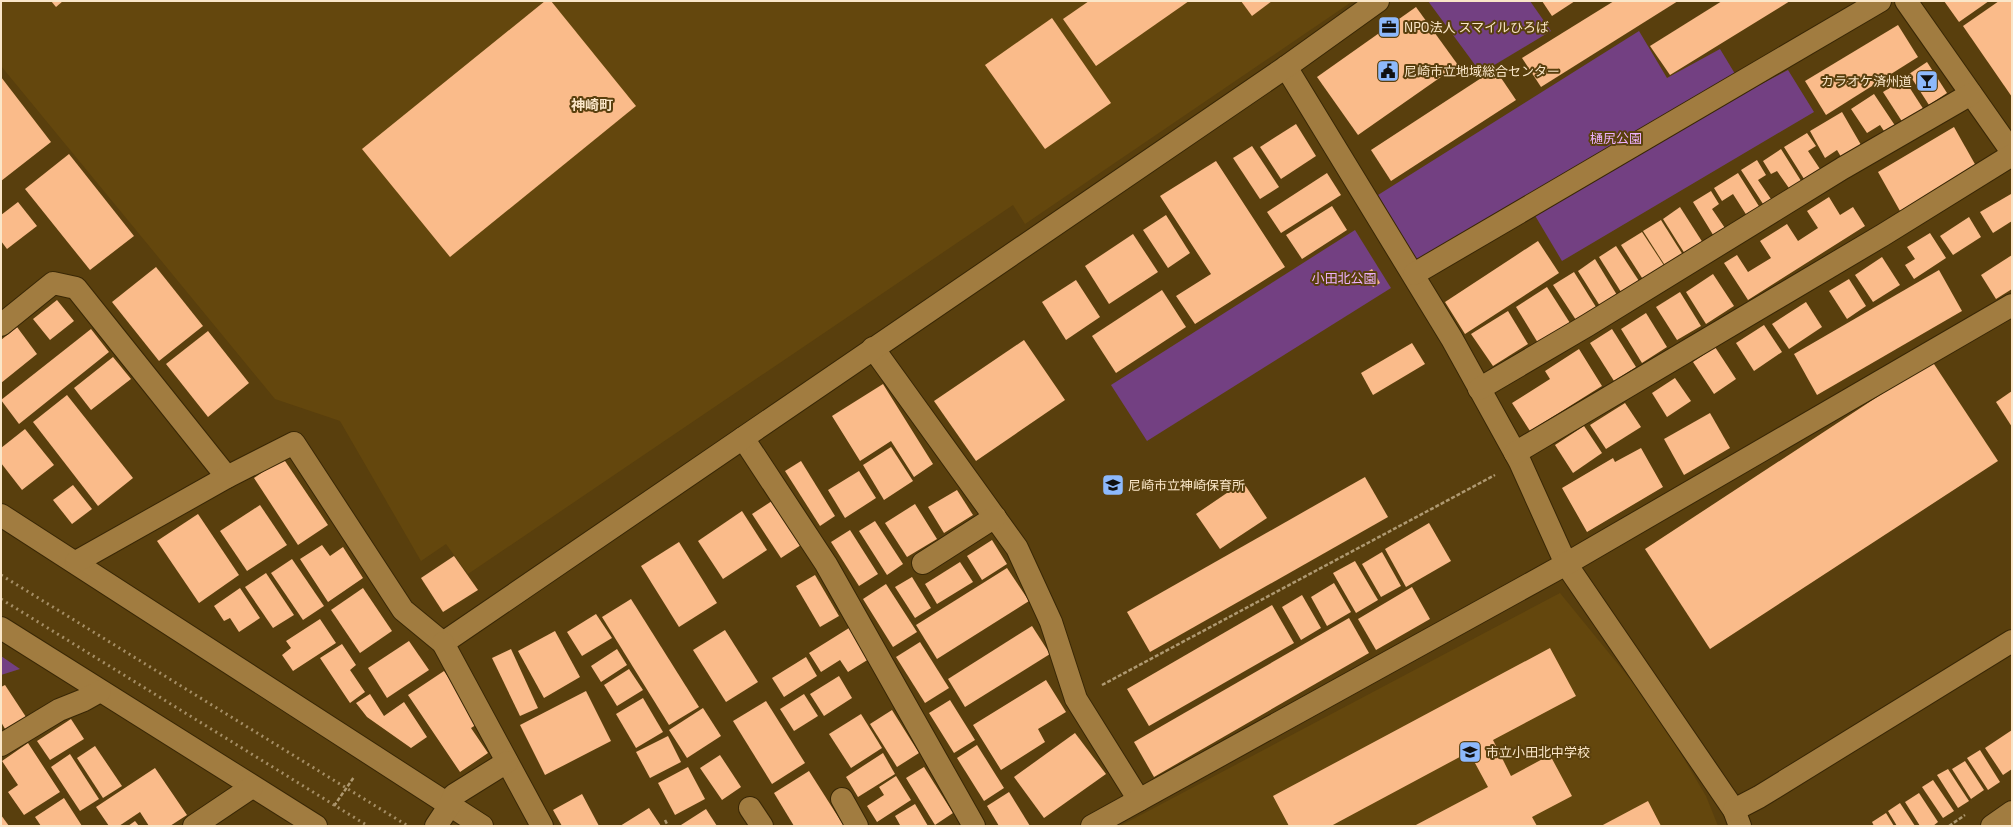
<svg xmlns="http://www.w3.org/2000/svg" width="2013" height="827" font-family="'Exo 2','Noto Sans JP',sans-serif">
  <rect width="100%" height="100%" fill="#593f0d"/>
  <g fill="#64470d">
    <path d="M1,1H1353L1025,224L1013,205L468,574L446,544L421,561L340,421L275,399L1,66Z"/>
    <path d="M1560,593L1653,707L1706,796L1718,826H1120Z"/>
  </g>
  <g fill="#734082">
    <path d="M1428,1H1530L1551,31L1481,73Z"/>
    <path d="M1639,31L1667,78L1720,49L1746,92L1788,70L1814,112L1562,261L1524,197L1418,262L1378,195Z"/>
    <path d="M1355,230L1391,288L1147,441L1111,385Z"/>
    <path d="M1,656L20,669L1,675Z"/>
  </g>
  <g fill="#fabb8a">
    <path d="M51,1H63L56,7Z"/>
    <path d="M545,1H551L636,106L450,257L362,149Z"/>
    <path d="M1089,1H1189L1096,66L1063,19Z"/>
    <path d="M1241,1H1272L1252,16Z"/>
    <path d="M1542,1H1575L1552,16Z"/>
    <path d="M1614,1H1678L1541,87L1522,58Z"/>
    <path d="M1722,1H1790L1670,75L1650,46Z"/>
    <path d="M1944,1H1989L1959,22Z"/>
    <path d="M1999,1H2012V97L1963,26Z"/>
    <path d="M1416,7L1458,65L1358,135L1317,77Z"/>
    <path d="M1052,18L1111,103L1045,149L985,65Z"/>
    <path d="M1898,25L1918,57L1826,115L1805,81Z"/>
    <path d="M1927,62L1947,93L1929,105L1909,74Z"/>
    <path d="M1495,69L1516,100L1391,181L1371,150Z"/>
    <path d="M1,77L51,142L1,181Z"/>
    <path d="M1904,79L1924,110L1903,123L1883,92Z"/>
    <path d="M1874,94L1898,130L1888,137L1880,125L1867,133L1851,109Z"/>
    <path d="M1842,112L1864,150L1844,162L1837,150L1825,158L1810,131Z"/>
    <path d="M1296,124L1316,156L1281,179L1260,147Z"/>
    <path d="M1954,127L1976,166L1900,211L1878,172Z"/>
    <path d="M1807,133L1816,146L1808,151L1822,172L1806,182L1784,147Z"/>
    <path d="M1252,146L1279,187L1260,199L1233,158Z"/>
    <path d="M1781,149L1803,184L1791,191L1777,171L1771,174L1763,161Z"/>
    <path d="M69,154L134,236L90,270L25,189Z"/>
    <path d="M1757,160L1766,175L1758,180L1773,202L1765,207L1741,170Z"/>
    <path d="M1216,161L1285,267L1195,324L1176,296L1211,274L1160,196Z"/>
    <path d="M1327,173L1341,195L1281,233L1267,212Z"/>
    <path d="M1738,173L1762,211L1749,219L1733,194L1722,201L1714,188Z"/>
    <path d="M1711,191L1719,204L1712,209L1727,231L1715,238L1693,202Z"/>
    <path d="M2011,194L2012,221L1993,233L1980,212Z"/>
    <path d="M1829,197L1840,215L1853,207L1865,226L1748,300L1724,263L1737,255L1748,272L1771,258L1760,241L1787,224L1798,241L1818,228L1807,211Z"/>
    <path d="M18,202L37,226L7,249L1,241V215Z"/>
    <path d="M1332,206L1347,230L1302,259L1286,235Z"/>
    <path d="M1680,207L1703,243L1685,254L1663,219Z"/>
    <path d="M1166,215L1190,253L1168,268L1143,230Z"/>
    <path d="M1969,217L1981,237L1953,255L1940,236Z"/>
    <path d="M1661,220L1683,255L1666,267L1643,231Z"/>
    <path d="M1642,232L1665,267L1644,281L1621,245Z"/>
    <path d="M1930,233L1946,258L1914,279L1905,265L1915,259L1907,247Z"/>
    <path d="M1133,234L1158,272L1109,304L1085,266Z"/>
    <path d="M1538,241L1559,273L1465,334L1445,302Z"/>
    <path d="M1616,246L1639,281L1621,292L1599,257Z"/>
    <path d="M2012,255V289L1996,299L1981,275Z"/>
    <path d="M1882,257L1900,285L1873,302L1855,275Z"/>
    <path d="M1595,259L1617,295L1600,306L1578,271Z"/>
    <path d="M156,267L203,326L159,361L112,302Z"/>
    <path d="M1372,269L1380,283L1373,287L1364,274Z"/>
    <path d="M1939,270L1962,311L1817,395L1794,354Z"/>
    <path d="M1574,272L1596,307L1576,320L1553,285Z"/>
    <path d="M1713,274L1734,306L1706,324L1686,292Z"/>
    <path d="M1849,279L1866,306L1847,319L1829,291Z"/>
    <path d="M1076,280L1100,317L1066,340L1042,302Z"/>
    <path d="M1547,287L1570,323L1538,343L1516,307Z"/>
    <path d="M1162,290L1186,327L1116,373L1092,336Z"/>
    <path d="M1680,292L1701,326L1677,340L1656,307Z"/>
    <path d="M57,300L74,321L50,340L33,319Z"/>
    <path d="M1806,302L1822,327L1789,349L1772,324Z"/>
    <path d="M1508,311L1528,344L1493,366L1471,334Z"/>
    <path d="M1646,313L1667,347L1642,363L1621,329Z"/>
    <path d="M1764,325L1782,352L1754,371L1736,343Z"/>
    <path d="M17,327L37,354L1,383V340Z"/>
    <path d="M91,329L109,352L19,424L1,400Z"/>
    <path d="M1612,329L1636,367L1614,381L1590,343Z"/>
    <path d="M208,331L249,383L208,417L166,364Z"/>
    <path d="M1024,340L1065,400L976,461L934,401Z"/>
    <path d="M1412,343L1425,364L1373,395L1361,373Z"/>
    <path d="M1715,347L1736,379L1714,394L1693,362Z"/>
    <path d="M1579,349L1602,386L1530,431L1512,403L1550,379L1545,371Z"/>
    <path d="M113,357L131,379L91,410L74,388Z"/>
    <path d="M1932,361L1998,461L1710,649L1645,549Z"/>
    <path d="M1675,378L1691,401L1667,417L1652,393Z"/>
    <path d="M883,384L933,464L914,477L891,441L860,461L832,416Z"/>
    <path d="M2012,391V427L1996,402Z"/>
    <path d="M67,395L133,478L98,506L33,422Z"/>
    <path d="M1625,403L1641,427L1606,449L1590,425Z"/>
    <path d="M1710,413L1730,448L1684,475L1664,439Z"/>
    <path d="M1584,426L1602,453L1573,473L1555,445Z"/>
    <path d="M25,429L54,465L22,490L1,463V448Z"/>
    <path d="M891,447L913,481L884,500L863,465Z"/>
    <path d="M1641,448L1663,487L1587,532L1562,488L1613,458L1615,462Z"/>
    <path d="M283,458L328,525L298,545L254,478Z"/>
    <path d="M801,461L835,516L820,526L785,471Z"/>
    <path d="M859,471L876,498L845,518L828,490Z"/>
    <path d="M1365,477L1388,517L1150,652L1127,612Z"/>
    <path d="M1243,482L1267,518L1220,549L1196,514Z"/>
    <path d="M73,485L92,509L72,524L53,500Z"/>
    <path d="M957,490L973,515L944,533L928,507Z"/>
    <path d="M772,501L801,545L781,558L752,514Z"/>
    <path d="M915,504L937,539L907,557L885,523Z"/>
    <path d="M260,505L287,545L247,571L220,531Z"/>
    <path d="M742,511L767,550L723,579L698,541Z"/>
    <path d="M198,514L239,575L199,603L157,541Z"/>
    <path d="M875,521L903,564L887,575L859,531Z"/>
    <path d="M1429,523L1451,561L1406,587L1385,549Z"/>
    <path d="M850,530L878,574L859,586L831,542Z"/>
    <path d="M992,540L1007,564L982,580L967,556Z"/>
    <path d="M679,542L717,603L679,627L641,566Z"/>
    <path d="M322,545L330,556L343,547L363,578L328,602L300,559Z"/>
    <path d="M1382,552L1401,586L1381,597L1362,564Z"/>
    <path d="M454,556L478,590L443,612L421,578Z"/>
    <path d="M292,559L324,606L303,620L271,573Z"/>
    <path d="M1355,561L1378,600L1356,613L1333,573Z"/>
    <path d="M960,562L973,582L937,604L925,584Z"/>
    <path d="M1007,568L1029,601L937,659L916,625Z"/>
    <path d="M266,573L294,615L273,628L245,587Z"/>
    <path d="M815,575L839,616L820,627L796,586Z"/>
    <path d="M912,577L931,608L915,618L895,587Z"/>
    <path d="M1334,583L1351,612L1327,626L1311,597Z"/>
    <path d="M886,584L917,632L893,647L863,599Z"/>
    <path d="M1412,587L1430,619L1376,650L1358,619Z"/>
    <path d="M240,588L260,618L239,632L230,618L224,621L214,606Z"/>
    <path d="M363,588L392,631L360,653L331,610Z"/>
    <path d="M1302,595L1321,628L1301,640L1282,607Z"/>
    <path d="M631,599L699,707L669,725L602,617Z"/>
    <path d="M1272,605L1294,643L1149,726L1127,689Z"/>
    <path d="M596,614L612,638L582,656L567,632Z"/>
    <path d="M1349,618L1369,653L1154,777L1134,742Z"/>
    <path d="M320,619L336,643L293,671L282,655L291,648L286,641Z"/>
    <path d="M1032,626L1050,654L965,707L948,679Z"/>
    <path d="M849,628L869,659L848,672L840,660L821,672L809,653Z"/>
    <path d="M725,630L758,682L726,702L693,650Z"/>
    <path d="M555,631L580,677L544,698L518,651Z"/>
    <path d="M409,641L429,670L387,698L368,668Z"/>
    <path d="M920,642L949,688L925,703L896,657Z"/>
    <path d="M342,644L356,665L350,670L365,692L350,703L320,658Z"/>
    <path d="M1550,648L1576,696L1493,740L1511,776L1550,755L1572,796L1532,817L1537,826H1414L1488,787L1469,752L1331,826H1289L1273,796Z"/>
    <path d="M511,649L538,708L520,716L492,658Z"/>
    <path d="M617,649L627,665L601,682L591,666Z"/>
    <path d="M806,657L817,676L784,697L772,678Z"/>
    <path d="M629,669L643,690L617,706L604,685Z"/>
    <path d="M444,671L479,723L471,728L488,753L460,772L408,695Z"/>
    <path d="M839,676L852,698L824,716L810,694Z"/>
    <path d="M1046,680L1066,712L1038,729L1045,742L1001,770L973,725Z"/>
    <path d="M5,685L28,720L8,734L1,722V687Z"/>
    <path d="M586,691L611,741L545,775L520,725Z"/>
    <path d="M370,694L384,716L404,702L427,737L411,748L367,717L356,703Z"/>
    <path d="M804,694L818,716L794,731L780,709Z"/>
    <path d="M643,698L663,732L636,748L616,714Z"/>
    <path d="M950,700L975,740L954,753L929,713Z"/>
    <path d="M766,701L805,763L772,784L733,721Z"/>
    <path d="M703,708L721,736L687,758L669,730Z"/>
    <path d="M892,710L919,753L897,767L870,724Z"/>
    <path d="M861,714L882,748L851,768L829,734Z"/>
    <path d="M71,719L84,739L50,760L37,741Z"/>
    <path d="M2012,730V769L2003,775L1985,748Z"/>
    <path d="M1075,733L1106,774L1044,818L1014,777Z"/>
    <path d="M668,736L681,762L650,778L636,752Z"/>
    <path d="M28,743L60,792L24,815L8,792L18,785L2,761Z"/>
    <path d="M977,745L1004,788L984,801L957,758Z"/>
    <path d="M95,746L122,786L103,798L77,758Z"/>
    <path d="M1980,750L2000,782L1988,790L1967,758Z"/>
    <path d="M883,753L895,774L858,797L846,777Z"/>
    <path d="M70,754L99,799L80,811L51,767Z"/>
    <path d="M720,755L741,787L722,800L700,768Z"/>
    <path d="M1965,761L1984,790L1971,799L1952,769Z"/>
    <path d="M688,767L705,799L675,815L658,783Z"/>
    <path d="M924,767L953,813L935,825L906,778Z"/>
    <path d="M155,768L187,815L170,826H149L140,812L119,826H109L96,807Z"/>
    <path d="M1948,769L1969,801L1958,808L1937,775Z"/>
    <path d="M809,771L844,826H794L774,793Z"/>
    <path d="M896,776L911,800L877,822L867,806L884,795L879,787Z"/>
    <path d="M1933,780L1954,811L1943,818L1922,787Z"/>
    <path d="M1009,792L1030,826H999L987,806Z"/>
    <path d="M1919,793L1938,822L1933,826H1920L1905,802Z"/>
    <path d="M582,794L599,826H562L553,810Z"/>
    <path d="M64,798L82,826H41L35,817Z"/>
    <path d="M1648,801L1661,826H1601Z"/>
    <path d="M1900,803L1915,826H1897L1888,811Z"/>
    <path d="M915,804L928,826H898L900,825L895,816Z"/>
    <path d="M649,808L661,826H620Z"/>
    <path d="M706,809L717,826H682L681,825Z"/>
    <path d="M1886,813L1894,826H1874L1872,822Z"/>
    <path d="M1,815L9,826H1Z"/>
    <path d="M135,821L139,826H128Z"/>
  </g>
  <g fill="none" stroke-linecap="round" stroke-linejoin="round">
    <g stroke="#392705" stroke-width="24">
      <g id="minor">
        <path d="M1906,1L2012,152"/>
        <path d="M1286,67L1452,339L1520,462L1566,564L1734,810L1740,826"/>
        <path d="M1414,274L1880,1"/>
        <path d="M1,325L53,283L76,288L227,477"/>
        <path d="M873,348L1017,548L1051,622L1076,699L1139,800"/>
        <path d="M1479,389L1588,325L1843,168L1971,94"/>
        <path d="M743,438L826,564L974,826"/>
        <path d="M1515,453L1883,235L2012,155"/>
        <path d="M1,515L482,826"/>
        <path d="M76,562L227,477L294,443L403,610L443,643L1286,67L1378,1"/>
        <path d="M923,563L995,517"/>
        <path d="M1,628L316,826"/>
        <path d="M443,643L542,826"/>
        <path d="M1,745L59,710L84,700L100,691"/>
        <path d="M842,799L857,826"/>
        <path d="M750,808L762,826"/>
        <path d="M1734,810L1759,797L2012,641"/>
        <path d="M194,826L252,787"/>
        <path d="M436,826L450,805L454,795L507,762"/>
        <path d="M1092,826L1566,564L2012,305"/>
        <path d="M1992,826L2012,812"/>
      </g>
    </g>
    <g stroke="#af9971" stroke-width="2.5" stroke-dasharray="4 2" stroke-linecap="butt">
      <path d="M1102,685L1495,475"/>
      <path d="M334,806L354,777"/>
      <path d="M665,820L668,826"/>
      <path d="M1949,826L1965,815"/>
    </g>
    <use href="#minor" stroke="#a17c40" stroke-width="22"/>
    <g stroke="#a58e65" stroke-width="3" stroke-dasharray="2 4" stroke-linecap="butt">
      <path d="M1,575L408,826"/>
      <path d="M1,599L368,826"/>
    </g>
  </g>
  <defs>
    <g id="office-square" transform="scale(1.15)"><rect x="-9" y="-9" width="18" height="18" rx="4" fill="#8db9fc" stroke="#593f0d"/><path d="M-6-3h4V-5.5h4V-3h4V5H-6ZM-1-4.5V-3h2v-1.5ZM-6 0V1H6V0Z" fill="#111"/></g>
    <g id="civic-square" transform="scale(1.15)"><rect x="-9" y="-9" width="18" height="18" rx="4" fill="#8db9fc" stroke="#593f0d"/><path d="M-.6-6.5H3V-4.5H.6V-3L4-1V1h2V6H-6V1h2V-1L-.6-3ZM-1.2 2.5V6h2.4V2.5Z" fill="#111"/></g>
    <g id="bar-square" transform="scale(1.15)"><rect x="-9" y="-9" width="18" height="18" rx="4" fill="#8db9fc" stroke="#593f0d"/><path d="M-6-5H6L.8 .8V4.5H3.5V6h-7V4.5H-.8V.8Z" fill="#111"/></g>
    <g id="school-square" transform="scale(1.15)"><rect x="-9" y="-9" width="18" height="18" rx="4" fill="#8db9fc" stroke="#593f0d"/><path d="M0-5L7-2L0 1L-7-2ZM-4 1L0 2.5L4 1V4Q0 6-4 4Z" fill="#111"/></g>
  </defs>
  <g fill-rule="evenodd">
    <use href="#office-square" x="1389" y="27"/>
    <use href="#civic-square" x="1388" y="71"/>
    <use href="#bar-square" x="1927" y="81"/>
    <use href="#school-square" x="1113" y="485"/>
    <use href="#school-square" x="1470" y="752"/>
  </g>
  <g text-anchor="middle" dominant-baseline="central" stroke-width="4" stroke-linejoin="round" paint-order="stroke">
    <g font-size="13" fill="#fae6c8" stroke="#593f0d" text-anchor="start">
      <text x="1404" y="27">NPO法人 スマイルひろば</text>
      <text x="1404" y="71">尼崎市立地域総合センター</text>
      <text x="1912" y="81" text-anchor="end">カラオケ済州道</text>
      <text x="1128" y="485">尼崎市立神崎保育所</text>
      <text x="1486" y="752">市立小田北中学校</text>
    </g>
    <g font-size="13" fill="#edb1fd" stroke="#593f0d">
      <text x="1616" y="138">樋尻公園</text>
      <text x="1344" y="278">小田北公園</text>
    </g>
    <g font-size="14" font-weight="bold" fill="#fae6c8" stroke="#593f0d">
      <text x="592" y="104">神崎町</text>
    </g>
  </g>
  <rect width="2013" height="827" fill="none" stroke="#fae6c8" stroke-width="4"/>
</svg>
